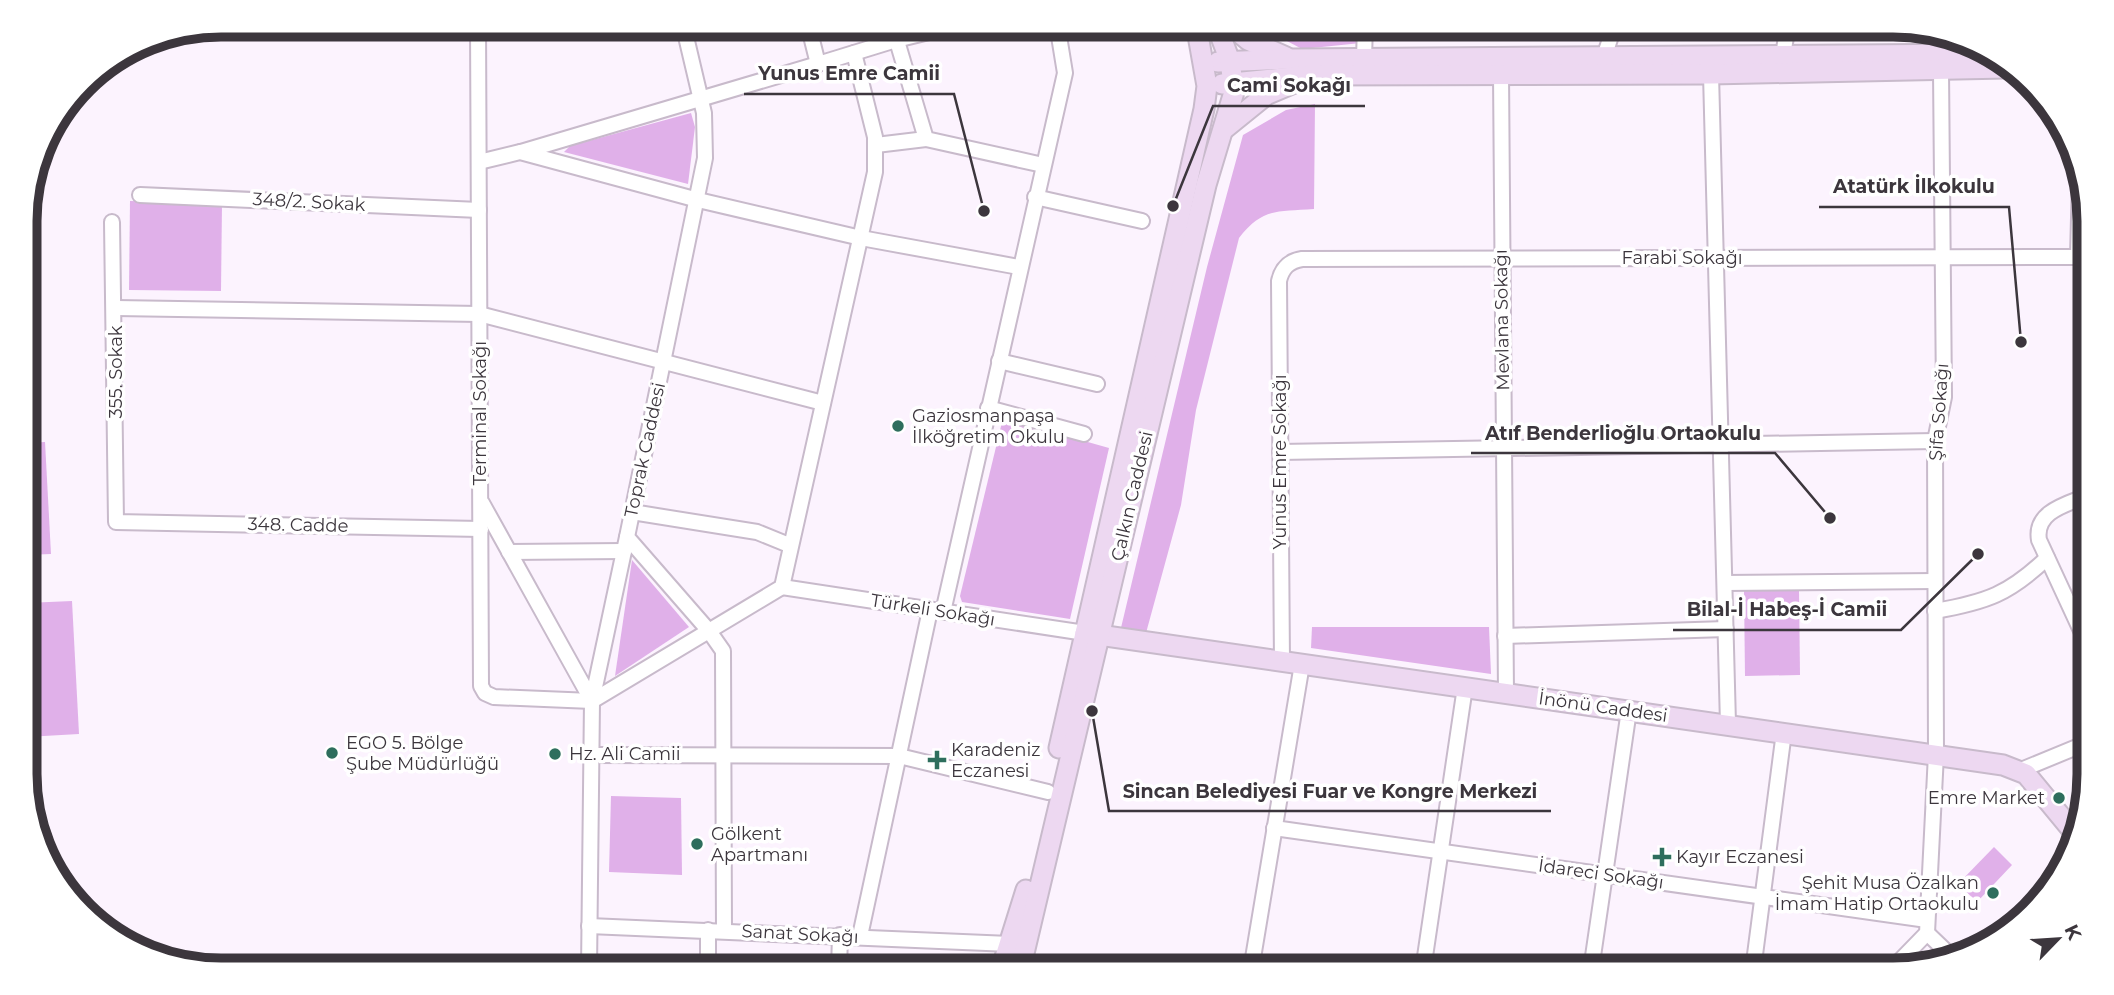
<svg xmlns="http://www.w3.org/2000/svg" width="2114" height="995" font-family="Montserrat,sans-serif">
  <rect width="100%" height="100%" fill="#fcf3fe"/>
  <g fill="#e0b0e9">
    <path d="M1257,25H1361V43L1302,49Z"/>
    <path d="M1315,104L1314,209C1278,212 1263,207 1239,238L1196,410L1181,505L1146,633L1120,632L1207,267L1243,135L1286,110Z"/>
    <path d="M691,113L695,127L688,184L564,152L570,146Z"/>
    <path d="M130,201L222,203L221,291L129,290Z"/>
    <path d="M1003,418L1109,448L1070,619L962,602L960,596Z"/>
    <path d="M45,442L51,554L26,555L25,443Z"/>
    <path d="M632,560L689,627L615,676Z"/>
    <path d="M1744,591H1799L1800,675L1745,676Z"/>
    <path d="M72,601L79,734L26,737V603Z"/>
    <path d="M1312,627H1489L1491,674L1311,648Z"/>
    <path d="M611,796L681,798L682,875L609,872Z"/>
    <path d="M1994,847L2012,865L1977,902L1958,884Z"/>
  </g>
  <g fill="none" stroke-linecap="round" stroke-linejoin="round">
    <g stroke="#c8bacb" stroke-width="18">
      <g id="street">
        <path d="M478,24L481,686L485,693L494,697L592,701"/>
        <path d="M683,24L704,113L705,158L627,537L709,631L723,651L724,930"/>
        <path d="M808,24L818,64L896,40L962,24"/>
        <path d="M892,24L926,139L1043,165"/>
        <path d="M1059,31L1080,24"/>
        <path d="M1783,56L1788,24"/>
        <path d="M1604,57L1615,24"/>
        <path d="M1364,59L1365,24"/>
        <path d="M1501,74L1506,693"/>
        <path d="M1711,74L1728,724"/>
        <path d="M876,145L926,139"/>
        <path d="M521,152L818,64"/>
        <path d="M479,162L520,152L698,200L861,238L1019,267"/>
        <path d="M2080,178L2078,257H2088"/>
        <path d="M140,195L479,210"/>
        <path d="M1035,197L1142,221"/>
        <path d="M112,222L116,522L481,529"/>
        <path d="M116,308L479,314L823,403"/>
        <path d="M999,361L1097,384"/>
        <path d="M988,408L1084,434"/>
        <path d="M1280,452L1935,441"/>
        <path d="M2089,495C2068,504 2034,511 2039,540L2089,648"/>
        <path d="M482,503L592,701"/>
        <path d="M632,512L757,532L789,545"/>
        <path d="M509,552L624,551"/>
        <path d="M1725,583L1935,581"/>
        <path d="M782,587L1085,633"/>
        <path d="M1935,611C1987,602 2009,594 2047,558"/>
        <path d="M943,612L1065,73L1057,24"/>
        <path d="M1505,636L1726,629"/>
        <path d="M1282,662L1279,281C1282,268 1289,261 1302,259L2078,257"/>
        <path d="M592,701L782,587L875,172V137L854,53"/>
        <path d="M591,755L899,756L1048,792"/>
        <path d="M2021,770L2089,742"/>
        <path d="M1274,828L1927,920"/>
        <path d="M589,926L1010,944"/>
        <path d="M1927,933L1950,955"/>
        <path d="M860,936L930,610"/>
        <path d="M589,970L592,701L627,537"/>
        <path d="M708,970V930"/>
        <path d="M839,970L840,935"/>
        <path d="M1251,970L1302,664"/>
        <path d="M1423,970L1465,687"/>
        <path d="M1591,970L1629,710"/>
        <path d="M1753,970L1784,732"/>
        <path d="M1891,970L1927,933L1936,754L1935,441L1944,397L1941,71"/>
      </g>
    </g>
    <g stroke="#c8bacb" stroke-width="23">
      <g id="secondary">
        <path d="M1229,24L1248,40L1286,57"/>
        <path d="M1218,62L1290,59L1987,54"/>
        <path d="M1222,84L1312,75L1711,74L2006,68"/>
        <path d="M1224,129L1266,95L1299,81"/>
        <path d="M1085,633L2003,765L2026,774L2077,836"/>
        <path d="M1059,748L1204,109L1207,86L1196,24"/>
        <path d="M1001,970L1026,890"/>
        <path d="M1020,970L1206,185L1234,92L1230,61L1216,24"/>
      </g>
    </g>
    <use href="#street" stroke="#fff" stroke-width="14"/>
    <use href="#secondary" stroke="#edd8f1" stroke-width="19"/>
  </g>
  <g fill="#2e6e5d" stroke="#fff" stroke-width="2.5">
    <circle cx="898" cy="426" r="7"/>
    <circle cx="332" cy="753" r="7"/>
    <circle cx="555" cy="754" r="7"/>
    <path d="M933.5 749.5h7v7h7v7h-7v7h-7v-7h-7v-7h7z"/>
    <circle cx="2059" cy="798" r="7"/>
    <circle cx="697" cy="844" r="7"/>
    <path d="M1658.5 846.5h7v7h7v7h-7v7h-7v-7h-7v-7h7z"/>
    <circle cx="1993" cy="893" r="7"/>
  </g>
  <g text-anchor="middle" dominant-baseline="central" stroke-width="7" stroke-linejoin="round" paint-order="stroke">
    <g font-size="18" fill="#3c363d" stroke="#fff">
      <text transform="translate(309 202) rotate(3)">348/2. Sokak</text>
      <text x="1682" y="258">Farabi Sokağı</text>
      <text transform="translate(1502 320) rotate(-91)">Mevlana Sokağı</text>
      <text transform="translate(116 372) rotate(-90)">355. Sokak</text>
      <text transform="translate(1939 412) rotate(-86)">Şifa Sokağı</text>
      <text transform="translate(480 413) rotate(-90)">Terminal Sokağı</text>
      <text transform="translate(645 450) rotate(-78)">Toprak Caddesi</text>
      <text transform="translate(1280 462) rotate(-90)">Yunus Emre Sokağı</text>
      <text transform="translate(1132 496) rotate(-77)">Çalkın Caddesi</text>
      <text transform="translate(298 525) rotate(1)">348. Cadde</text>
      <text transform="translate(933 610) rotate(9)">Türkeli Sokağı</text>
      <text transform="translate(1603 707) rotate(8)">İnönü Caddesi</text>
      <text transform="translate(1601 874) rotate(8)">İdareci Sokağı</text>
      <text transform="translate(800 934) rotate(3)">Sanat Sokağı</text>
    </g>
    <g font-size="18" fill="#3c363d" stroke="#fff" text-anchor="start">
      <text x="912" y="416">Gaziosmanpaşa<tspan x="912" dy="21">İlköğretim Okulu</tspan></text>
      <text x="346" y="743">EGO 5. Bölge<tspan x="346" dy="21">Şube Müdürlüğü</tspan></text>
      <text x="951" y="750">Karadeniz<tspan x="951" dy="21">Eczanesi</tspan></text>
      <text x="569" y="754">Hz. Ali Camii</text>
      <text x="2045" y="798" text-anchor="end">Emre Market</text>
      <text x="711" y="834">Gölkent<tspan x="711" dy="21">Apartmanı</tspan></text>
      <text x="1676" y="857">Kayır Eczanesi</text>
      <text x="1979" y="883" text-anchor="end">Şehit Musa Özalkan<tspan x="1979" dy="21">İmam Hatip Ortaokulu</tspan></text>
    </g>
  </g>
  <path d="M0 0H2114V995H0ZM221 37H1893A184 184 0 0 1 2077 221V774A184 184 0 0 1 1893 958H221A184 184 0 0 1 37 774V221A184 184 0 0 1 221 37Z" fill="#fff" fill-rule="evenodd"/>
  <path fill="none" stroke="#3c363d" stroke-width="9" d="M221 37H1893A184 184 0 0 1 2077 221V774A184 184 0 0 1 1893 958H221A184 184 0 0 1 37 774V221A184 184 0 0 1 221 37Z"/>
  <path fill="none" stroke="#3c363d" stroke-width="2.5" d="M984 211L954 94H744M1173 206L1213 106H1365M2021 342L2009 207H1819M1830 518L1775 453H1471M1978 554L1901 630H1673M1092 711L1109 811H1551"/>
  <g fill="#3c363d" stroke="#fff" stroke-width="2.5">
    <circle cx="984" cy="211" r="7"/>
    <circle cx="1173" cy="206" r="7"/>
    <circle cx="2021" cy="342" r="7"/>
    <circle cx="1830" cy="518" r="7"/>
    <circle cx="1978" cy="554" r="7"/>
    <circle cx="1092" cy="711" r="7"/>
  </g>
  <g font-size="19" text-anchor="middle" font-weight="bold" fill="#3c363d" stroke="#fff" stroke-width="7" stroke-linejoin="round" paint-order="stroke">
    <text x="849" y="80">Yunus Emre Camii</text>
    <text x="1289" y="92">Cami Sokağı</text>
    <text x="1914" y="193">Atatürk İlkokulu</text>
    <text x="1623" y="440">Atıf Benderlioğlu Ortaokulu</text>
    <text x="1787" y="616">Bilal-İ Habeş-İ Camii</text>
    <text x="1330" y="798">Sincan Belediyesi Fuar ve Kongre Merkezi</text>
  </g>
  <g transform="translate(2058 939) rotate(65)" stroke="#ffffff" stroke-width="5" paint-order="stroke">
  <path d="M0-5L12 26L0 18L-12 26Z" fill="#3c363d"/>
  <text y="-10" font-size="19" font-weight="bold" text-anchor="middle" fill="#3c363d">K</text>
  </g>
</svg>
